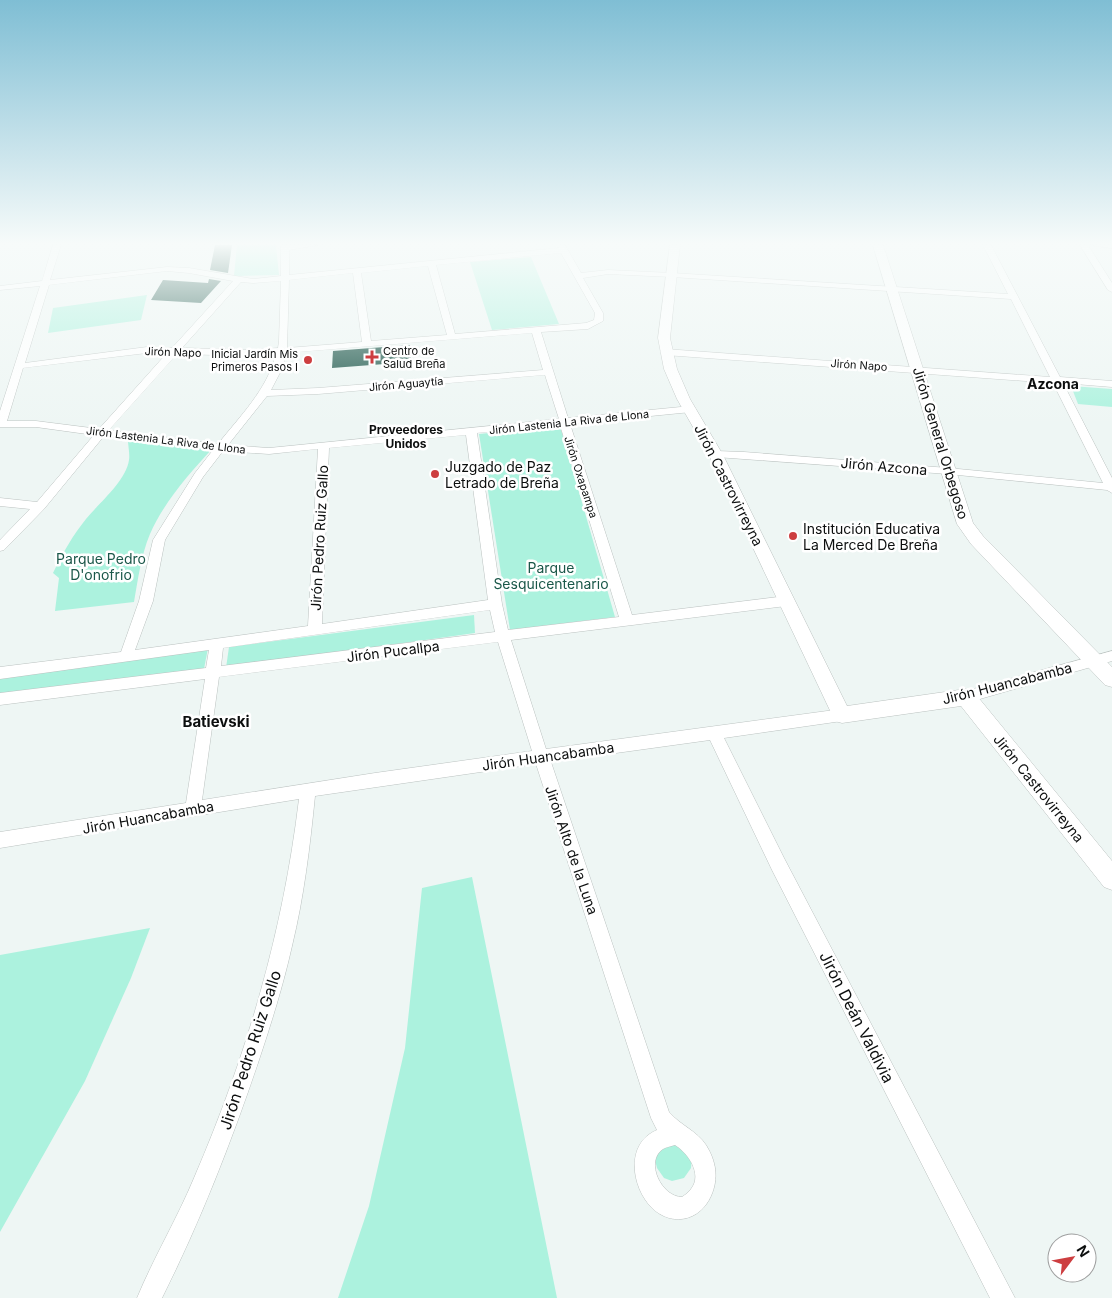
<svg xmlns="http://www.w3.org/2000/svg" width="1112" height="1298" font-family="Inter,sans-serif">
  <rect width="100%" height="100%" fill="#eef6f4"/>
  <g fill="#acf2de">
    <path d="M237,245H276L279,275L234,276Z"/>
    <path d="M531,257L559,324L492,330L470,262Z"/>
    <path d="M147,295L141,320L48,333L53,308Z"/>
    <path d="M1071,386L1112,389V407L1078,404Z"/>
    <path d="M560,426L615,617L510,630L479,434Z"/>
    <path d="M128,440L212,449C189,474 164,502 150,534C141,555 138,580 134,602L55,611L59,578L53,573C62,554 73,535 86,519C99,503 126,481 129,460C130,454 128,446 128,440Z"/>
    <path d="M474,615L475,633L226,668L229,647Z"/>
    <path d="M208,648L204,669L0,695V674Z"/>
    <path d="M472,877L557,1298H338L369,1206L405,1048L422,888Z"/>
    <path d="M150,928L131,978L85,1081L0,1232V955Z"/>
    <path d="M662,1137L692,1155L691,1168L684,1178L672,1181L664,1178L657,1168L654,1156Z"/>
  </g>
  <g fill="#134f42">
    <path d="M215,245H232L228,273L210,270Z"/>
    <path d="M209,279L221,281L201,303L151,300L163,280L208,283Z"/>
    <path d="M410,345L411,362L332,368L333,351Z"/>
  </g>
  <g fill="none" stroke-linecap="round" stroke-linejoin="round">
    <g stroke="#bbc2c0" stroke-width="1">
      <g id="street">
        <path d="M53,245H61L50,280L167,267L189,268L253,279L281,276V245H318L289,250V275L559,248L557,245H565L581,273L608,270L672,273L1008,294L983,245H991L1060,377L1112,381V387L1063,383L1112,478V493L1107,490L948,474L716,457L711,454L716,451L744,452L948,468L1103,483L1053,383L665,355L660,352L665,349L1050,377L1011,299L672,277L608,274L583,278L603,313V321L588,329L541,332L568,418L691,406L696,409L691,412L570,424L632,615L786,596L791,598L793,601L791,604L786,606L511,640L546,749L842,709L847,711L849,715L847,719L842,721L724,738L784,858L1015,1298H990L772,870L710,740L551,762L669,1112C680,1125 697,1131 706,1145C716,1161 719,1178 711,1196C700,1221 672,1227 652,1208C631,1187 625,1143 657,1130L651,1118L536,764L315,796C310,846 304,897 292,946C283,986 271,1024 258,1063C231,1143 200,1222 162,1298H137C154,1257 177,1219 194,1178C247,1055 283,932 299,799L0,848V832L186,803L205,679L0,705V693L206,668L209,650L0,679V667L121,652L139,601L153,540L195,473L213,450L104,436L44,509L4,550L0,551V540L30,509L0,506V498L37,502L94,435L36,427H0V411L40,286L0,290V286L42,281ZM561,253L595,313L594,320L586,323L455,334L436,265ZM428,266L447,335L371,341L361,273ZM167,271L189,273L233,281L172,348L147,347L25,363L49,285ZM353,273L362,342L287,348L289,280ZM281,281L279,341L278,348L254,350L182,348L241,282L253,283ZM532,333L543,370L318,388L271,390L282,369L286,353ZM147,353H167L99,429L36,421H7L23,368ZM177,354L254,356L276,354C267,390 240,416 218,444L109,430ZM545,375L559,419L269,448L228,445L267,396L318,394ZM560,425L619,617L508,630L502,604L477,433ZM466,435L488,600L322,624L329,448ZM318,449L308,626L135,650L153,601L165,540L203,477L223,451L269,454ZM490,610L495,632L221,666L223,648ZM498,642L532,751L375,773L202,800L219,677ZM675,1145C688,1153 703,1174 691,1189C689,1192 685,1195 682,1197C662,1197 644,1162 663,1149C666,1147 672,1146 675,1145Z"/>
        <path d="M1080,245H1088L1112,283V292L1108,290Z"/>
        <path d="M1090,245H1112V248Z"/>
        <path d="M1112,651V661L966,703L961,701L959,697L961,693L966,691Z"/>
      </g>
    </g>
    <g stroke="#bbc2c0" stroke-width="1">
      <g id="secondary">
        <path d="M670,245H680L670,338L677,369L690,399L723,455L847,706L966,689L973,691L1112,861V890L1104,887L961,706L842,723L835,721L709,455L677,399L664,369L658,338Z"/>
        <path d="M873,245H883L973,523L983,536L1112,667V687L1105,685L971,544L957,524Z"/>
      </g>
    </g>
    <use href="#street" fill="#fff" fill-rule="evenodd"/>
    <use href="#secondary" fill="#fff" fill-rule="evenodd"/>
  </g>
  <linearGradient id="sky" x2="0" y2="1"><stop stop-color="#7fbed4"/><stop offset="0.57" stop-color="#f7fbfa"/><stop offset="1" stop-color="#f7fbfa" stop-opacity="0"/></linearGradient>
  <rect width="1112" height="427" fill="url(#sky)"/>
  <g fill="#cd3e40" stroke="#fff" stroke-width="2">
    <path d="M369.5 349.5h5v5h5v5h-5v5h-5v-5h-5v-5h5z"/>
    <circle cx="308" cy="360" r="5"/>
    <circle cx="435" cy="474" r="5"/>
    <circle cx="793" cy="536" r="5"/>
  </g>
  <g text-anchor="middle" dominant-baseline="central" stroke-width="5" stroke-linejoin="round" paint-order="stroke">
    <g font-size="11" fill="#0c0e0e" stroke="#fff" text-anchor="start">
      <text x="383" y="351">Centro de<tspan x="383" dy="13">Salud Breña</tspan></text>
      <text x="298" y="354" text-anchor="end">Inicial Jardín Mis<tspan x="298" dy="13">Primeros Pasos I</tspan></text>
    </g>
    <g font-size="11" fill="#0c0e0e" stroke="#fff">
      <text transform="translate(173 352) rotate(2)">Jirón Napo</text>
      <text transform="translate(859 365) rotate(4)">Jirón Napo</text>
      <text transform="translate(406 384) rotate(-5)">Jirón Aguaytía</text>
      <text transform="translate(569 422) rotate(-6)">Jirón Lastenia La Riva de Llona</text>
      <text transform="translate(166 440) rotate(7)">Jirón Lastenia La Riva de Llona</text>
      <text transform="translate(581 477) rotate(72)">Jirón Oxapampa</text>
    </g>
    <g font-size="12" font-weight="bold" fill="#0c0e0e" stroke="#fff">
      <text x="406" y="429">Proveedores<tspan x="406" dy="14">Unidos</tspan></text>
    </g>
    <g font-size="14" font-weight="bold" fill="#0c0e0e" stroke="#fff">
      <text x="1053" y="383">Azcona</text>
    </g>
    <g font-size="14" fill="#0c0e0e" stroke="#fff">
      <text transform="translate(941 443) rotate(73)">Jirón General Orbegoso</text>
      <text transform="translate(884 466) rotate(5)">Jirón Azcona</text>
      <text transform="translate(729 485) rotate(63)">Jirón Castrovirreyna</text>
      <text transform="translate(319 538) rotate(-87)">Jirón Pedro Ruiz Gallo</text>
      <text transform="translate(393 651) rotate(-7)">Jirón Pucallpa</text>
      <text transform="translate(1007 683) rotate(-14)">Jirón Huancabamba</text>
      <text transform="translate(548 756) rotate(-8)">Jirón Huancabamba</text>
      <text transform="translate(1039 788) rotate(51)">Jirón Castrovirreyna</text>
      <text transform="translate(148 817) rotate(-10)">Jirón Huancabamba</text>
      <text transform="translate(572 850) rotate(71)">Jirón Alto de la Luna</text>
    </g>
    <g font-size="14" fill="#0c0e0e" stroke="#fff" text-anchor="start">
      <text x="445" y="466">Juzgado de Paz<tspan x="445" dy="16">Letrado de Breña</tspan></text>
      <text x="803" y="528">Institución Educativa<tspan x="803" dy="16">La Merced De Breña</tspan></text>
    </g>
    <g font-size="14" fill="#1a5749" stroke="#fff">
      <text x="101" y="558">Parque Pedro<tspan x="101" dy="16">D'onofrio</tspan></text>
      <text x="551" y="567">Parque<tspan x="551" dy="16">Sesquicentenario</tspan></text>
    </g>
    <g font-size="15" font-weight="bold" fill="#0c0e0e" stroke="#fff">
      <text x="216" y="721">Batievski</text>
    </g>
    <g font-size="16" fill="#0c0e0e" stroke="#fff">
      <text transform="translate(857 1017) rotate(63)">Jirón Deán Valdivia</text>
      <text transform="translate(250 1050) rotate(-72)">Jirón Pedro Ruiz Gallo</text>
    </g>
  </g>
  <g transform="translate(1072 1258) rotate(58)"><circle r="24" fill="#ffffff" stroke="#9e9f9f"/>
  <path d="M0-4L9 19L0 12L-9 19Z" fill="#cd3e40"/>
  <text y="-8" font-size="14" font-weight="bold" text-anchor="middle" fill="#0c0e0e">N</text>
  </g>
</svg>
